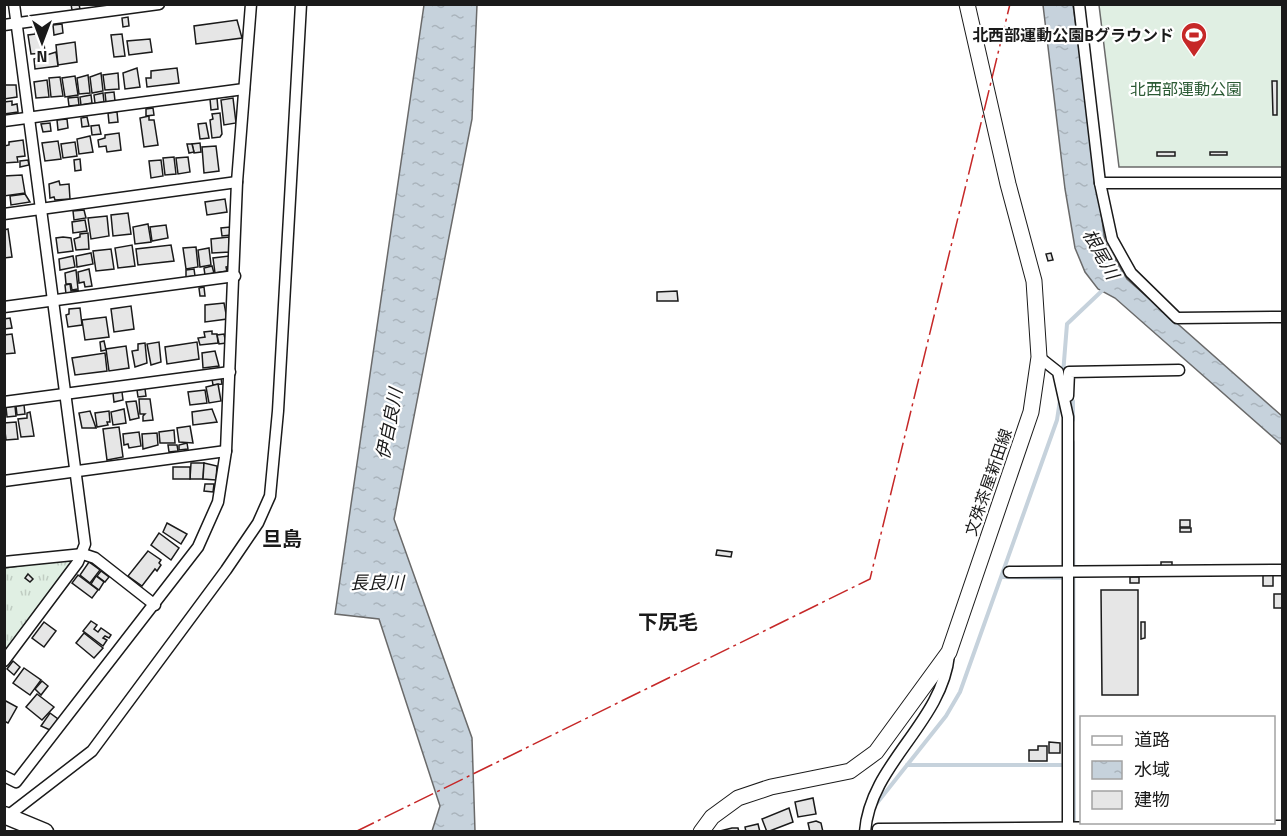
<svg xmlns="http://www.w3.org/2000/svg" width="1287" height="836" font-family="'Titillium Web','Noto Sans JP',sans-serif">
  <defs>
    <pattern id="park-tufts" width="24" height="20" patternUnits="userSpaceOnUse" patternTransform="scale(1.5)"><rect width="24" height="20" fill="#e0efe3"/><path d="M3 7l-1-3M5 7V3M7 7l1-3M15 17l-1-3M17 17v-4M19 17l1-3" fill="none" stroke="#c0ccc2"/></pattern>
    <pattern id="water-ripples" width="26" height="14" patternUnits="userSpaceOnUse" patternTransform="scale(1.5)"><rect width="26" height="14" fill="#c6d2dc"/><path d="M2 4q2-2 4 0t4 0M15 11q2-2 4 0t4 0" fill="none" stroke="#aab4bc"/></pattern>
  </defs>
  <rect width="100%" height="100%" fill="#fff"/>
  <path fill="url(#park-tufts)" stroke="#6a6a6a" stroke-width="1.5" d="M69,559L72,563L5,651V568Z"/>
  <path fill="#e0efe3" stroke="#6a6a6a" stroke-width="1.5" d="M1099,5H1282V167H1119Z"/>
  <g fill="url(#water-ripples)" stroke="#6a6a6a" stroke-width="1.5">
    <path d="M424,5H477L472,119L394,519L472,738L475,831H432L440,806L379,619L335,614Z"/>
    <path d="M1043,5H1073L1105,242L1127,279L1282,416V445L1115,298L1098,289L1085,272L1075,248L1065,189Z"/>
  </g>
  <g fill="none" stroke-linecap="round" stroke-linejoin="round">
    <g stroke="#c6d2dc" stroke-width="4">
      <path d="M1063,374L1067,324L1106,287"/>
      <path d="M1068,397L1073,401V420"/>
      <path d="M1073,442L1074,825"/>
      <path d="M1002,577L1068,578"/>
      <path d="M907,765H1067"/>
      <path d="M877,803L946,716L960,692L1057,420L1060,400"/>
    </g>
  </g>
  <g fill="#e6e6e6" stroke="#1a1a1a" stroke-width="1.5">
    <path d="M71,4H79L80,9L72,10Z"/>
    <path d="M128,17L129,26L123,27L122,18Z"/>
    <path d="M237,20L242,38L196,44L194,26Z"/>
    <path d="M62,24L63,33L54,35L53,25Z"/>
    <path d="M42,26L43,33L35,34V27Z"/>
    <path d="M43,33L45,53L31,54L28,35Z"/>
    <path d="M122,34L125,56L114,57L111,35Z"/>
    <path d="M150,39L152,52L129,55L127,41Z"/>
    <path d="M75,42L77,62L58,65L56,45Z"/>
    <path d="M56,52L58,66L35,69L34,59Z"/>
    <path d="M137,68L140,87L125,89L123,73Z"/>
    <path d="M177,68L179,83L147,87L146,78H151V71Z"/>
    <path d="M101,73L103,91L92,93L90,77Z"/>
    <path d="M118,73L119,89L105,90L103,75Z"/>
    <path d="M88,75L90,93L79,94L77,78Z"/>
    <path d="M75,76L78,95L65,97L62,78Z"/>
    <path d="M60,77L63,96L51,97L49,78Z"/>
    <path d="M47,80L49,97L36,98L34,82Z"/>
    <path d="M1272,81H1277V115H1273Z"/>
    <path d="M4,85H16L17,97L4,99Z"/>
    <path d="M114,92L115,101L106,102L105,93Z"/>
    <path d="M103,93L104,102L95,103L94,95Z"/>
    <path d="M91,95L92,103L81,105L80,97Z"/>
    <path d="M78,97L79,105L69,106L68,98Z"/>
    <path d="M217,98L218,109L211,110L210,99Z"/>
    <path d="M233,98L236,123L224,125L221,100Z"/>
    <path d="M12,101V105L17,104L18,112L4,114V102Z"/>
    <path d="M153,108L154,115L146,116V109Z"/>
    <path d="M117,112L118,122L109,123L108,113Z"/>
    <path d="M220,113L222,134L220,137L212,138L210,120L213,119L212,114Z"/>
    <path d="M149,116V120H154L158,145L144,147L140,118Z"/>
    <path d="M87,117L89,126L82,127L81,118Z"/>
    <path d="M67,119L68,128L58,130L57,120Z"/>
    <path d="M50,123L51,131L43,132L41,124Z"/>
    <path d="M206,123L209,138L200,139L198,124Z"/>
    <path d="M99,125L101,134L92,135L91,126Z"/>
    <path d="M119,133L121,150L107,152L106,146L99,147L98,140L105,138V135Z"/>
    <path d="M90,136L93,152L79,154L77,139Z"/>
    <path d="M23,140L25,156L17,157L18,162L4,163V146L9,145V142Z"/>
    <path d="M58,141L61,159L45,161L42,143Z"/>
    <path d="M75,142L77,156L63,158L61,144Z"/>
    <path d="M200,143L201,152L194,153L192,144Z"/>
    <path d="M187,144H192L194,152L189,153Z"/>
    <path d="M216,146L219,171L204,173L202,147Z"/>
    <rect x="1157" y="152" width="18" height="4"/>
    <rect x="1210" y="152" width="17" height="3"/>
    <path d="M174,157L176,174L165,175L163,158Z"/>
    <path d="M188,157L190,172L178,174L176,158Z"/>
    <path d="M80,159L81,170L75,171L74,160Z"/>
    <path d="M28,160L29,165L20,167V161Z"/>
    <path d="M161,160L163,176L151,178L149,161Z"/>
    <path d="M22,175L25,193L4,196V176Z"/>
    <path d="M59,181L60,185L69,184L70,199L55,200L54,197L50,198L49,184Z"/>
    <path d="M25,194L30,202L11,205L10,196Z"/>
    <path d="M225,199L227,212L207,215L205,202Z"/>
    <path d="M84,210L86,218L74,220L73,211Z"/>
    <path d="M128,213L131,234L113,236L111,215Z"/>
    <path d="M107,216L109,236L91,239L88,218Z"/>
    <path d="M85,220L87,231L73,233L72,222Z"/>
    <path d="M148,224L151,242L135,244L133,227Z"/>
    <path d="M166,225L168,238L152,241L150,227Z"/>
    <path d="M230,227L231,235L222,236L221,228Z"/>
    <path d="M8,229L12,257L4,258V230Z"/>
    <path d="M88,233L89,249L76,250L74,239L80,237V234Z"/>
    <path d="M63,237L71,238L73,251L58,253L56,238Z"/>
    <path d="M229,237L230,252L212,253L211,239Z"/>
    <path d="M132,245L135,266L118,268L115,248Z"/>
    <path d="M171,245L174,261L138,265L136,249Z"/>
    <path d="M196,247L198,267L186,269L183,248Z"/>
    <path d="M209,248L211,265L200,267L198,250Z"/>
    <path d="M111,249L114,269L96,271L93,251Z"/>
    <path d="M91,253L93,264L77,267L76,256Z"/>
    <path d="M1051,253L1053,260L1048,261L1046,254Z"/>
    <path d="M73,256L75,267L60,270L59,259Z"/>
    <path d="M229,256L230,266L226,267L227,271L215,273L213,258Z"/>
    <path d="M212,266L214,273L205,275L204,268Z"/>
    <path d="M89,269L92,286L85,287L84,282L79,283L78,272Z"/>
    <path d="M194,269L195,276L186,277V270Z"/>
    <path d="M76,270L78,289L72,290L71,284H66L65,273Z"/>
    <path d="M70,284L71,291L78,290L79,292L66,294L65,285Z"/>
    <path d="M204,287L205,296H200L199,288Z"/>
    <path d="M677,291L678,301H657V292Z"/>
    <path d="M224,303L227,319L205,322V305Z"/>
    <path d="M131,306L134,329L114,332L111,309Z"/>
    <path d="M80,308L82,325L68,327L66,315L69,314V309Z"/>
    <path d="M106,317L109,337L85,340L82,320Z"/>
    <path d="M10,318L12,328L4,329V319Z"/>
    <path d="M212,331V334H217L218,343L200,345L198,338L205,337L204,332Z"/>
    <path d="M12,334L15,353L4,354V335Z"/>
    <path d="M224,334L226,343L219,344L217,335Z"/>
    <path d="M104,341L106,350L101,351L100,342Z"/>
    <path d="M159,342L161,362L151,365L147,344Z"/>
    <path d="M197,342L199,359L167,364L165,347Z"/>
    <path d="M145,343L147,363L135,367L132,351L138,350V344Z"/>
    <path d="M126,346L129,368L109,371L106,349Z"/>
    <path d="M215,351L219,366L203,368L202,353Z"/>
    <path d="M105,353L107,371L75,375L72,358Z"/>
    <path d="M221,378L222,384L213,385L212,379Z"/>
    <path d="M218,384L221,401L209,403L206,387Z"/>
    <path d="M145,389L146,396L138,397L137,390Z"/>
    <path d="M205,390L207,403L190,405L188,392Z"/>
    <path d="M122,392L123,400L114,402L113,393Z"/>
    <path d="M139,399H150L153,420L143,421V416L145,414H140Z"/>
    <path d="M136,401L139,418L130,420L126,402Z"/>
    <path d="M24,405L25,414L17,415L16,406Z"/>
    <path d="M15,406L16,416L7,417L6,407Z"/>
    <path d="M124,409L126,423L113,425L111,412Z"/>
    <path d="M212,409L217,422L193,425L192,412Z"/>
    <path d="M90,411L96,428H82L79,413Z"/>
    <path d="M109,411L110,422H107L108,425L97,427L95,413Z"/>
    <path d="M30,412L34,436L21,437L18,419L27,418V413Z"/>
    <path d="M16,422L18,439L6,440L4,423Z"/>
    <path d="M190,426L193,443L179,442L177,428Z"/>
    <path d="M119,427L123,457L107,460L103,429Z"/>
    <path d="M174,430L175,443H160L159,432Z"/>
    <path d="M139,432L141,446L129,448L128,444L124,445L123,434Z"/>
    <path d="M157,433L158,445L143,449L142,434Z"/>
    <path d="M187,443L188,449L179,450V445Z"/>
    <path d="M168,445H177L178,451L169,452Z"/>
    <path d="M191,463H204L203,479H190Z"/>
    <path d="M204,463L217,466L216,480L203,479Z"/>
    <rect x="173" y="467" width="17" height="12"/>
    <path d="M205,484H214L213,492L204,491Z"/>
    <rect x="1180" y="520" width="10" height="7"/>
    <path d="M167,523L187,534L181,544L163,532Z"/>
    <rect x="1180" y="528" width="11" height="4"/>
    <path d="M159,533L179,548L171,560L151,545Z"/>
    <path d="M717,550L732,552L731,557L716,555Z"/>
    <path d="M148,551L161,560L159,563L161,565L157,571L155,569L142,586L128,576Z"/>
    <path d="M89,562L100,570L90,583L80,575Z"/>
    <rect x="1161" y="562" width="11" height="5"/>
    <path d="M101,571L109,577L105,582L97,576Z"/>
    <path d="M28,574L33,579L30,582L25,578Z"/>
    <path d="M78,575L98,590L92,598L72,583Z"/>
    <rect x="1263" y="575" width="10" height="11"/>
    <path d="M96,576L104,582L99,590L91,584Z"/>
    <rect x="1130" y="577" width="9" height="6"/>
    <path d="M1101,590H1138V695H1102Z"/>
    <rect x="1274" y="594" width="8" height="14"/>
    <path d="M91,621L97,625L94,629L98,632L101,628L111,635L109,638L105,636L103,638L107,640L103,646L83,631Z"/>
    <path d="M44,622L56,631L44,647L32,638Z"/>
    <path d="M1141,622H1145V638L1141,639Z"/>
    <path d="M84,633L103,648L94,658L76,643Z"/>
    <path d="M13,661L20,667L14,675L7,669Z"/>
    <path d="M24,668L41,680L30,695L13,683Z"/>
    <path d="M42,681L48,686L41,695L35,689Z"/>
    <path d="M37,694L54,707L42,720L26,707Z"/>
    <path d="M4,700L17,707L8,723L4,721Z"/>
    <path d="M50,713L58,719L50,730L41,726Z"/>
    <path d="M1049,742L1060,743V753H1049Z"/>
    <path d="M1038,746H1047V761H1029V750H1038Z"/>
    <path d="M813,798L816,814L798,817L795,802Z"/>
    <path d="M789,808L793,822L767,832L762,819Z"/>
    <path d="M816,821L821,823L823,832H810L808,823Z"/>
    <path d="M758,824L760,832H746L745,827Z"/>
    <path d="M732,828H738L739,832L720,831Z"/>
  </g>
  <g fill="none" stroke-linecap="round" stroke-linejoin="round">
    <g stroke="#1a1a1a" stroke-width="13">
      <g id="minor">
        <path d="M1079,4L1100,183L1112,239L1131,273L1177,318L1282,317"/>
        <path d="M4,25L159,4"/>
        <path d="M4,121L244,89"/>
        <path d="M1100,183H1282"/>
        <path d="M4,214L237,182"/>
        <path d="M4,307L235,276"/>
        <path d="M1039,357L1058,372L1068,417V832"/>
        <path d="M1068,396L1069,372L1179,370"/>
        <path d="M4,402L230,372"/>
        <path d="M4,481L226,451"/>
        <path d="M4,562L83,554L95,558L155,605"/>
        <path d="M1009,572L1282,570"/>
        <path d="M4,661L78,562L85,544L14,4"/>
        <path d="M4,776L16,782L198,547L218,502L226,451L237,182L251,4"/>
        <path d="M5,818L92,751L226,570L258,523L270,496L278,411L301,4"/>
        <path d="M865,832C870,764 942,723 949,655"/>
        <path d="M878,832V829L1282,826"/>
      </g>
    </g>
    <g stroke="#1a1a1a" stroke-width="17">
      <path id="secondary" d="M701,832L712,817L738,798L771,787L850,771L876,752L949,652L1031,412L1039,357L1034,281L1008,184L967,4"/>
    </g>
    <g stroke="#1a1a1a" stroke-width="19">
      <path id="trunk" d="M4,815L45,832"/>
    </g>
    <use href="#minor" stroke="#fff" stroke-width="10"/>
    <use href="#secondary" stroke="#fff" stroke-width="15"/>
    <use href="#trunk" stroke="#fff" stroke-width="16"/>
    <path stroke="#c62828" stroke-width="1.5" stroke-dasharray="21 4.5 3 4.5" stroke-linecap="butt" d="M355,832L870,579L1010,4"/>
  </g>
  <defs>
    <g id="stadium-pin" transform="scale(1.35)"><path d="M0 17L-7.5 6A9.5 9.5 0 1 1 7.5 6Z" fill="#c62828" stroke="#fff"/><path d="M0-5a6.5 5 0 1 0 0 10a6.5 5 0 1 0 0-10ZM-3.5-1.8h7v3.6h-7Z" fill="#fff"/></g>
  </defs>
  <g fill-rule="evenodd">
    <use href="#stadium-pin" x="1194" y="35"/>
  </g>
  <g text-anchor="middle" dominant-baseline="central" stroke-width="4.5" stroke-linejoin="round" paint-order="stroke">
    <g font-size="16" font-weight="bold" fill="#1a1a1a" stroke="#fff" text-anchor="end">
      <text x="1174" y="35">北西部運動公園Bグラウンド</text>
    </g>
    <g font-size="16" fill="#2b5a34" stroke="#fff">
      <text x="1186" y="89">北西部運動公園</text>
    </g>
    <g font-size="16" fill="#1a1a1a" stroke="#fff">
      <text transform="translate(988 482) rotate(-71)">文殊茶屋新田線</text>
    </g>
    <g font-size="18" font-style="italic" fill="#1a1a1a" stroke="#fff">
      <text transform="translate(1101 254) rotate(61)">根尾川</text>
      <text transform="translate(389 424) rotate(-79)">伊自良川</text>
      <text x="377" y="582">長良川</text>
    </g>
    <g font-size="20" font-weight="bold" fill="#1a1a1a" stroke="#fff">
      <text x="282" y="538">旦島</text>
      <text x="668" y="621">下尻毛</text>
    </g>
  </g>
  <rect width="1287" height="836" fill="none" stroke="#1a1a1a" stroke-width="12"/>
  <rect x="1080" y="716" width="195" height="108" fill="#ffffff" stroke="#a3a3a3" stroke-width="1.5"/>
  <rect x="1092" y="736" width="30" height="9" fill="#ffffff" stroke="#a3a3a3" stroke-width="1.5"/>
  <text x="1134" y="746" font-size="18" fill="#1a1a1a">道路</text>
  <rect x="1092" y="761" width="30" height="18" fill="url(#water-ripples)" stroke="#a3a3a3" stroke-width="1.5"/>
  <text x="1134" y="776" font-size="18" fill="#1a1a1a">水域</text>
  <rect x="1092" y="791" width="30" height="18" fill="#e6e6e6" stroke="#a3a3a3" stroke-width="1.5"/>
  <text x="1134" y="806" font-size="18" fill="#1a1a1a">建物</text>
  <g transform="translate(42 42) rotate(180)" stroke="#ffffff" stroke-width="4.5" paint-order="stroke">
  <path d="M0-4.5L10 22L0 15L-10 22Z" fill="#1a1a1a"/>
  <text y="-9" font-size="16" font-weight="bold" text-anchor="middle" fill="#1a1a1a">N</text>
  </g>
</svg>
